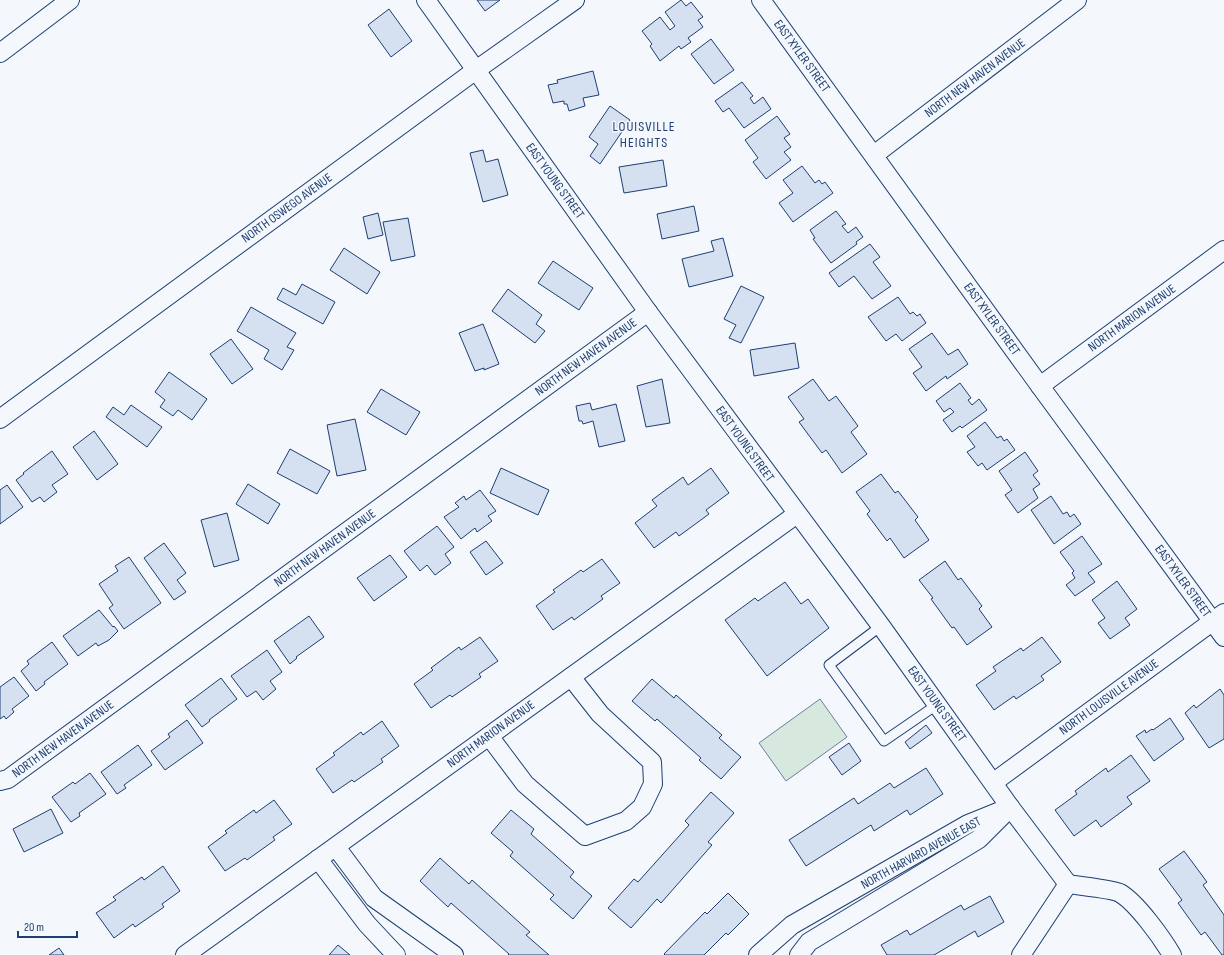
<svg xmlns="http://www.w3.org/2000/svg" width="1224" height="955" font-family="'Sofia Sans Condensed',sans-serif">
  <rect width="100%" height="100%" fill="#f4f7fb"/>
  <path fill="#d7e8df" stroke="#687fa3" d="M820,699L847,737L786,781L759,743Z"/>
  <g fill="#d5e0f0" stroke="#1d3f73">
    <path d="M477,0H500L485,11Z"/>
    <path d="M681,0L686,6L691,2L703,17L698,20L703,27L688,38L691,42L681,49L679,46L660,61L650,46L652,44L642,31L660,17L670,30L675,26L665,12Z"/>
    <path d="M389,9L412,41L391,57L368,25Z"/>
    <path d="M711,39L734,70L714,84L691,54Z"/>
    <path d="M593,71L599,95L583,98L585,106L569,111L567,104H564V101L553,103L548,85L558,83L557,80Z"/>
    <path d="M742,82L753,96L750,98L754,104L763,97L771,109L744,128L729,108L723,112L715,101Z"/>
    <path d="M610,106L630,120L600,164L590,156L598,144L589,137Z"/>
    <path d="M777,116L790,134L784,138L791,147L784,152L791,160L766,179L753,162L758,158L745,140Z"/>
    <path d="M483,150L486,162L498,159L508,195L483,202L470,153Z"/>
    <path d="M663,160L667,186L624,193L619,167Z"/>
    <path d="M802,166L815,183L819,180L822,184L825,182L833,193L793,222L779,203L793,193L783,180Z"/>
    <path d="M694,206L699,231L662,239L657,214Z"/>
    <path d="M836,211L846,224L842,226L848,233L856,227L863,237L856,242L857,244L831,263L813,239L815,238L810,230Z"/>
    <path d="M378,213L383,235L368,239L363,217Z"/>
    <path d="M408,218L415,256L391,261L383,222Z"/>
    <path d="M723,238L733,276L689,287L682,259L714,251L711,241Z"/>
    <path d="M870,244L880,257L873,262L891,286L872,299L854,276L839,287L829,273Z"/>
    <path d="M344,248L380,272L367,294L330,270Z"/>
    <path d="M553,261L593,288L579,310L538,283Z"/>
    <path d="M302,284L335,302L323,324L277,299L283,288L296,295Z"/>
    <path d="M741,286L764,297L741,343L729,338L736,325L724,319Z"/>
    <path d="M508,289L542,315L536,324L545,331L535,343L492,311Z"/>
    <path d="M898,297L910,314L913,312L917,316L920,314L926,323L902,341L896,334L886,341L868,317Z"/>
    <path d="M251,307L296,333L287,347L294,350L282,370L264,359L269,350L237,331Z"/>
    <path d="M483,324L499,364L484,370V368L475,371L459,333Z"/>
    <path d="M932,333L948,355L958,349L968,364L947,379L946,376L926,391L913,373L922,367L909,349Z"/>
    <path d="M231,339L253,369L232,384L210,354Z"/>
    <path d="M795,343L799,368L754,376L750,350Z"/>
    <path d="M169,372L207,399L192,420L178,410L173,416L160,407L165,400L155,392Z"/>
    <path d="M662,379L670,423L646,427L637,386Z"/>
    <path d="M813,379L829,401L836,396L858,426L851,432L867,454L842,473L826,450L822,453L799,422L804,419L788,397Z"/>
    <path d="M960,383L971,398L968,400L972,405L979,399L987,410L962,428L960,426L952,432L943,420L954,412L950,408L944,412L936,401Z"/>
    <path d="M381,389L420,412L406,435L367,412Z"/>
    <path d="M590,403L592,410L616,404L625,441L599,447L593,421L583,424L582,421H579L576,406Z"/>
    <path d="M131,405L162,427L147,447L106,417L113,407L124,415Z"/>
    <path d="M355,419L366,470L337,476L327,425Z"/>
    <path d="M985,422L997,438L1001,436L1004,441L1007,439L1015,450L987,470L982,463L978,466L967,452L975,447L967,436Z"/>
    <path d="M94,431L118,464L97,480L73,447Z"/>
    <path d="M290,449L330,471L317,494L277,473Z"/>
    <path d="M52,451L68,474L52,485L57,492L44,502L40,497L32,502L16,480L24,474L23,473Z"/>
    <path d="M1025,452L1038,471L1033,475L1040,484L1033,489L1038,498L1018,513L1005,495L1012,490L999,471Z"/>
    <path d="M501,468L549,490L538,515L490,493Z"/>
    <path d="M711,468L729,493L706,510L709,514L679,536L676,532L654,548L635,523L657,506L652,500L683,477L688,485Z"/>
    <path d="M881,474L895,493L898,491L918,517L915,520L929,540L904,558L890,538L887,541L867,514L870,511L856,492Z"/>
    <path d="M248,484L280,504L268,524L236,504Z"/>
    <path d="M7,485L23,507L0,524V490Z"/>
    <path d="M480,490L496,511L488,516L492,521L477,532L475,528L461,539L444,517L459,507L455,503L464,496L466,500Z"/>
    <path d="M1051,496L1063,514L1067,512L1070,517L1074,514L1081,524L1054,544L1031,510Z"/>
    <path d="M227,513L239,560L214,567L201,520Z"/>
    <path d="M437,526L454,547L445,554L451,563L435,575L427,565L420,571L404,551Z"/>
    <path d="M1082,536L1102,564L1088,573L1095,582L1075,596L1066,585L1075,578L1072,573L1074,571L1060,552Z"/>
    <path d="M486,541L503,563L486,575L470,552Z"/>
    <path d="M164,543L186,573L177,580L186,592L174,600L144,558Z"/>
    <path d="M390,555L407,577L374,601L357,578Z"/>
    <path d="M129,557L161,603L124,629L109,608L113,605L99,584L118,571L115,566Z"/>
    <path d="M602,559L620,583L601,596L603,599L574,620L572,617L553,630L536,606L555,592L553,590L581,570L583,572Z"/>
    <path d="M945,561L958,580L961,578L982,606L979,609L992,627L967,645L954,627L952,628L931,599L933,598L919,580Z"/>
    <path d="M1117,581L1137,609L1125,618L1130,625L1110,639L1098,623L1105,618L1092,600Z"/>
    <path d="M785,582L801,604L808,599L829,628L767,676L725,620L755,598L758,601Z"/>
    <path d="M99,610L113,627L114,626L118,631L109,640L98,646L96,643L78,656L63,636Z"/>
    <path d="M309,616L324,637L296,657L297,658L290,664L274,641Z"/>
    <path d="M480,637L498,661L479,674L481,677L452,697L450,695L431,708L414,684L433,670L431,668L459,647L461,650Z"/>
    <path d="M1042,637L1061,662L1041,676L1044,680L1016,699L1014,696L994,710L976,685L996,671L993,667L1021,648L1023,651Z"/>
    <path d="M52,642L68,664L44,682L45,684L36,691L21,671L29,664L27,661Z"/>
    <path d="M267,650L282,672L270,681L276,689L263,700L256,691L247,697L231,676Z"/>
    <path d="M14,677L29,696L12,709L14,712L6,719L4,716L0,719V687Z"/>
    <path d="M221,678L237,699L209,720L210,721L202,727L185,705Z"/>
    <path d="M652,679L674,698L676,695L722,735L719,738L741,757L721,779L699,760L701,758L657,719L655,721L632,701Z"/>
    <path d="M1220,689L1224,695V739L1209,748L1185,713L1194,705L1196,708Z"/>
    <path d="M1170,718L1184,739L1154,761L1136,736L1145,730L1146,733L1152,729L1153,730Z"/>
    <path d="M187,720L203,743L165,770L151,751L170,737L168,734Z"/>
    <path d="M382,721L399,746L381,759L383,762L354,782L352,780L333,793L316,769L335,755L333,753L361,732L363,735Z"/>
    <path d="M926,725L932,733L910,749L905,742Z"/>
    <path d="M849,743L861,761L842,775L829,757Z"/>
    <path d="M138,745L152,765L124,785L126,788L117,794L101,772Z"/>
    <path d="M1131,755L1150,781L1127,797L1132,804L1101,827L1096,820L1074,836L1055,810L1077,794L1075,791L1106,768L1108,772Z"/>
    <path d="M926,768L943,794L910,815L907,810L874,831L871,825L806,866L789,840L854,798L858,804L890,783L894,788Z"/>
    <path d="M90,773L106,794L79,813L80,816L71,822L52,797L73,782L75,784Z"/>
    <path d="M711,792L734,813L708,842L712,845L661,903L657,899L631,928L608,908L634,879L638,882L689,825L685,821Z"/>
    <path d="M274,800L292,824L273,837L275,840L247,860L245,858L225,871L208,847L227,833L225,831L254,810L256,813Z"/>
    <path d="M51,809L63,833L24,852L13,829Z"/>
    <path d="M511,810L534,829L531,834L574,872L570,877L592,896L573,919L550,899L554,895L510,856L513,852L491,833Z"/>
    <path d="M1184,851L1207,882L1203,885L1224,915V955H1222L1205,932L1201,935L1178,903L1182,900L1159,869Z"/>
    <path d="M440,858L469,884L472,880L530,932L526,935L549,955H508L509,954L451,903L448,907L420,881Z"/>
    <path d="M163,866L180,891L162,904L164,907L135,927L133,924L114,938L96,913L116,900L113,897L142,877L144,880Z"/>
    <path d="M728,893L749,914L728,935L726,933L704,955H665L664,954L705,912L707,914Z"/>
    <path d="M990,896L1004,922L978,937L975,931L934,955H887L881,945L907,930L910,935L961,905L964,910Z"/>
    <path d="M338,945L350,955H329Z"/>
    <path d="M59,948L64,955H49Z"/>
  </g>
  <g fill="none" stroke-linecap="round" stroke-linejoin="round">
    <g stroke="#1d3f73" stroke-width="11">
      <path id="service" d="M881,626L829,665L884,741L938,704"/>
    </g>
    <g stroke="#1d3f73" stroke-width="20">
      <g id="minor">
        <path d="M426,0L648,312L881,626L1010,807L1068,884"/>
        <path d="M761,0L1040,386L1224,637"/>
        <path d="M0,53L70,0"/>
        <path d="M874,155L1077,0"/>
        <path d="M1040,386L1224,250"/>
        <path d="M0,419L476,70L575,0"/>
        <path d="M489,736L525,784L585,836L626,821L642,807L653,784L652,762L600,714L571,677"/>
        <path d="M0,781L8,779L648,312"/>
        <path d="M994,782L1224,613"/>
        <path d="M336,847L374,898L454,955"/>
        <path d="M318,859L367,924L396,955"/>
        <path d="M185,955L797,514"/>
        <path d="M758,955L792,925L968,824L1010,807"/>
        <path d="M799,955L809,942L979,839L1006,812"/>
        <path d="M1021,955L1068,884C1079,886 1113,889 1120,893C1137,903 1162,938 1172,955"/>
      </g>
    </g>
    <use href="#service" stroke="#f4f7fb" stroke-width="9"/>
    <use href="#minor" stroke="#f4f7fb" stroke-width="18"/>
  </g>
  <g text-anchor="middle" dominant-baseline="central" stroke-width="3" stroke-linejoin="round" paint-order="stroke">
    <g font-size="13" fill="#1d3f73" stroke="#f4f7fb">
      <text transform="translate(802 56) rotate(54)">EAST XYLER STREET</text>
      <text transform="translate(975 78) rotate(-37)">NORTH NEW HAVEN AVENUE</text>
      <text transform="translate(555 181) rotate(54)">EAST YOUNG STREET</text>
      <text transform="translate(287 208) rotate(-36)">NORTH OSWEGO AVENUE</text>
      <text transform="translate(1132 318) rotate(-36)">NORTH MARION AVENUE</text>
      <text transform="translate(992 319) rotate(54)">EAST XYLER STREET</text>
      <text transform="translate(586 357) rotate(-36)">NORTH NEW HAVEN AVENUE</text>
      <text transform="translate(745 444) rotate(54)">EAST YOUNG STREET</text>
      <text transform="translate(325 548) rotate(-36)">NORTH NEW HAVEN AVENUE</text>
      <text transform="translate(1183 581) rotate(54)">EAST XYLER STREET</text>
      <text transform="translate(1109 697) rotate(-36)">NORTH LOUISVILLE AVENUE</text>
      <text transform="translate(937 704) rotate(54)">EAST YOUNG STREET</text>
      <text transform="translate(491 734) rotate(-36)">NORTH MARION AVENUE</text>
      <text transform="translate(63 739) rotate(-36)">NORTH NEW HAVEN AVENUE</text>
      <text transform="translate(921 853) rotate(-29)">NORTH HARVARD AVENUE EAST</text>
    </g>
    <g font-size="14" letter-spacing="1" fill="#1d3f73" stroke="#f4f7fb">
      <text x="644" y="126">LOUISVILLE<tspan x="644" dy="16">HEIGHTS</tspan></text>
    </g>
  </g>
  <path d="M18 931v6h59v-6" fill="none" stroke="#1d3f73" stroke-width="2"/>
  <text x="24" y="931" font-size="12" fill="#1d3f73" stroke="#f4f7fb" stroke-width="3" paint-order="stroke">20 m</text>
</svg>
